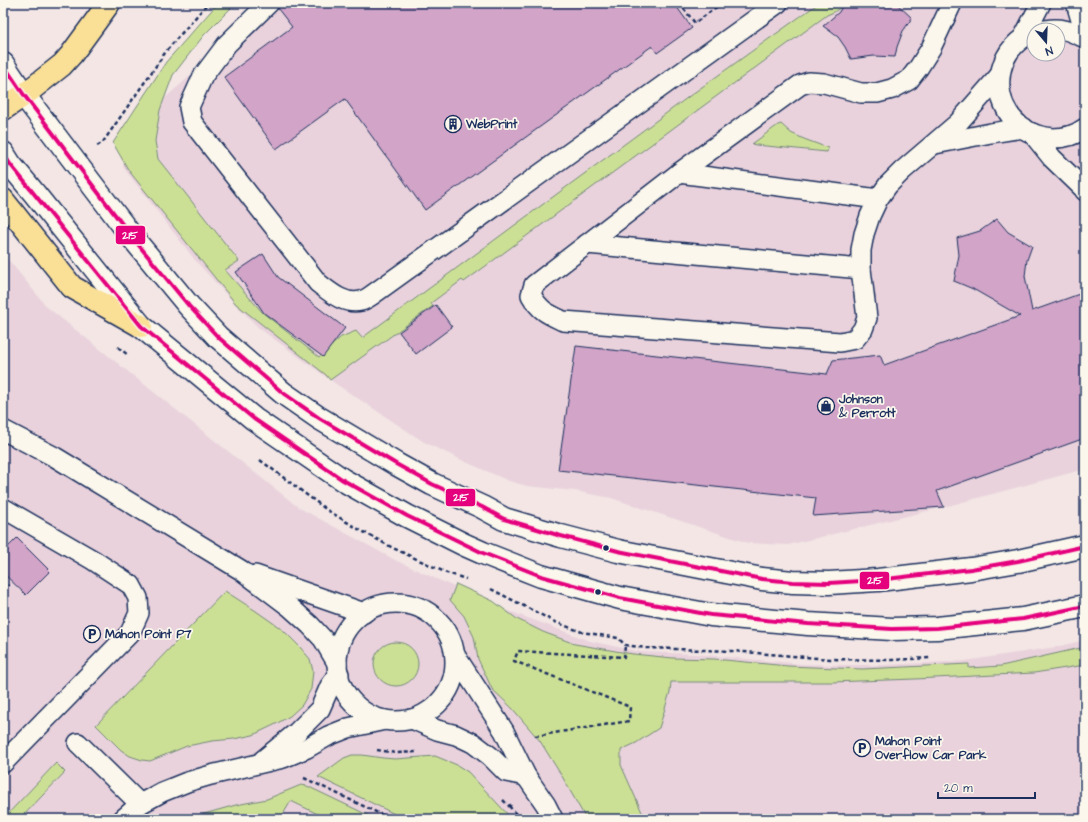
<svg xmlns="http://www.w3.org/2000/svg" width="1088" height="822" font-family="'Architects Daughter',sans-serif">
  <rect width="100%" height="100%" fill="#f3e6e5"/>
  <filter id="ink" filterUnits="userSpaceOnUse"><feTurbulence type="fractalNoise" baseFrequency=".025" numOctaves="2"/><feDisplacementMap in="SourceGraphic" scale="8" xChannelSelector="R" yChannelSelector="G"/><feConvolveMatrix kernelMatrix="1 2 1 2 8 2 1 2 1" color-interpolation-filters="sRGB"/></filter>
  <g filter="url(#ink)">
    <g fill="#e9d2dc" fill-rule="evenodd">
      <path d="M279,3H1085V469L944,507L788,545L748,543L611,498L575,491L527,486L509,481L468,463L424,442L336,384L259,328L235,304L195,260L123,167L126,149L135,124L227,44ZM1034,30H1058V54H1034Z"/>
      <path d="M3,253L47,307L298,507L395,560L498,607L590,641L641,652L695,654L802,664L843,665H884L965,661L1056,647L1085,640V819H3Z"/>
    </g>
    <g fill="#cce095" stroke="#74887a">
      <path d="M218,3H225L231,8L204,35L173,75L160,110L155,141L158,159L239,261L225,270L263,313L319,357L341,337L356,331L362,338L695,92L819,3H847L834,12L827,15L464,282L462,280L431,303L433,306L330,380L326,375L236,304L129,171L113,143L166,62Z"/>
      <path d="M781,124L791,133L804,139L828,148L827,152L756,145L752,144L778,125Z"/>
      <path d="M456,584L493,601L517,619L543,632L575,644L633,654L673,658L714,659L788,666L862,669L969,664V668L1001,666L1085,647V665L1034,673L915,679L832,682H671L670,692L659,728L636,743L621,750V765L645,819H586L563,778L540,741L512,708L492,689L478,659L474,637L464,616L450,600Z"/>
      <path d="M225,591L256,611L283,630L299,646L310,659L313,671L311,689L302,705L290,716L274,725L253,735L234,739L212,741L187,746L150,761L142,760L130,756L121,750L96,725Z"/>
      <circle cx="396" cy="664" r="22"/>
      <path d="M352,755H362L383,758L395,759L435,756L457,765L468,772L512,819H405L318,777L344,758Z"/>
      <path d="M56,763L65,772L20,819H3Z"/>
      <path d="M301,785L307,786L376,819H328L291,801L282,816L253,819H186L236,805L267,799Z"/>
    </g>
    <g fill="#d1a4c8" stroke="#1b2f5e">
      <path d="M280,3H674L692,28L657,53L652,46L425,210L345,99L276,149L224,77L292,27L278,9Z"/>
      <path d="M844,3H896L912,18L903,31L897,47L895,57L874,56L851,59L845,47L838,37L823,26L839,12Z"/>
      <path d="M997,219L1008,232L1032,246L1027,260L1025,276L1032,311L1085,292V438L937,491L944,507L813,516L816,498L558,470L576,346L827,374L833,360L880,355L884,365L1020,316L973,289L954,281L959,255L957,238L980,231Z"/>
      <path d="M263,254L278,277L345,328L323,357L264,313L236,272Z"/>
      <path d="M436,305L452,327L416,354L399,332Z"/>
      <path d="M17,538L50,571L26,595L3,573V552Z"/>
    </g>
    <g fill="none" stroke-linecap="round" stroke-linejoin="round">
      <g stroke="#1b2f5e" stroke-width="22">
        <g id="lane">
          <path d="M269,3L227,44L203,76L189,107L192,122L318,283C330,292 344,305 361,301C365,300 369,297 372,295L778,3"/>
          <path d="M1076,3L1085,34"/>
          <path d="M1045,30C1062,27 1070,31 1085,38"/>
          <path d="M1034,33C1030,35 1026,36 1023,38C993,59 992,103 1020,126C1022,127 1024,130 1027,131C1035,135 1044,137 1053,138C1065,138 1076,135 1085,128"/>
          <path d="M1023,38L1041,3"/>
          <path d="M1032,133L1052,158L1083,188L1085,191"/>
          <path d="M935,144L991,133L1023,128"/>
          <path d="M679,173L800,85L809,82L824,83L861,93H877L892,89L909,80L919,67L931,48L952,3"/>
          <path d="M878,199L679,173L534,285L531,295C540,311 548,314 563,321L840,342L855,339L863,329L867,318L861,269V250L864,234L870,216L878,199L888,185L902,171L958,123L1000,75"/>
          <path d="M587,244L861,269"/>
          <path d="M3,430L55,457L241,570L290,607L310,625L323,639L337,663"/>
          <path d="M3,508L93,560L131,585L138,598L139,613L130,633L3,763"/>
          <path d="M255,575L364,613"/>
          <circle cx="396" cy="662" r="59"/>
          <path d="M455,655L504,731L526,776L546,805L553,819"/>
          <path d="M412,719L437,730L456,735L473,743L490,756L506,772L526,776"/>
          <path d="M78,743L140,804"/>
          <path d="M263,760L297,732L320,709L330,686L339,674"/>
          <path d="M123,819L140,804L162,792L187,782L211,775L283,758L307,748L328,736L348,728L385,720"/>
        </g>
      </g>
      <g stroke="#1b2f5e" stroke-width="25">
        <g id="secondary">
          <path d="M3,64L24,95L132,237L189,306L218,337L283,393L319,418L396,464L432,484L482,507L504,519L561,536L618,551L762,579L793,582L829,583L878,580L971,569L1018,561L1085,546"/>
          <path d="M3,153L10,164L34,193L141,326L254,419L343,480L407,516L465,545L483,553L541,576L620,598L711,615L808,624L892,629L937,628L1023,619L1085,606"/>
        </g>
      </g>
      <g stroke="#1b2f5e" stroke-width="25">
        <g id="highway">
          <path d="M3,109L24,95L62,65L71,55L109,3"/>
          <path d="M3,200L72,287L141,326"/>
        </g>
      </g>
      <g stroke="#1b2f5e" stroke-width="2.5" stroke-dasharray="4 3" stroke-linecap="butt">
        <path d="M679,3L695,23L722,3"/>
        <path d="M3,17L7,22"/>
        <path d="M97,146L103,142L167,50L208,3"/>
        <path d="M118,347L128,355"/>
        <path d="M260,460L327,510L360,530L393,548L447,573L466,579"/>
        <path d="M491,589L555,622L582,632L618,638L625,645L646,648L732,651L830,659L892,660L930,658"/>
        <path d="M3,591L9,585"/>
        <path d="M535,736L629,721L630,707L514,661L518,651L624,657L625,645"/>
        <path d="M377,750L396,753L418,752"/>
        <path d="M304,778L391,819"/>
        <path d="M503,800L509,806L512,804"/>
        <path d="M509,806L520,819"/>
      </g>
      <use href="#lane" stroke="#fbf7ec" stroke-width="19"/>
      <use href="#secondary" stroke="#fbf7ec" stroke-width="22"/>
      <use href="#highway" stroke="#fadf96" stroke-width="22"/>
      <g stroke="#fbf7ec" stroke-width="7">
        <g id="bus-1">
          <path d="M3,64L24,95L132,237L189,306L218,337L283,393L319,418L396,464L432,484L482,507L504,519L561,536L618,551L762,579L793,582L829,583L878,580L971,569L1018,561L1085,546"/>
          <path d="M3,153L10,164L141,326L254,419L343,480L407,516L483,553L541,576L620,598L711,615L808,624L892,629L937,628L1023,619L1085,606"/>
        </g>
      </g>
      <use href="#bus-1" stroke="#e5007d" stroke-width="4"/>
    </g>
  </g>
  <defs>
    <g id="building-ring" transform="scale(0.9)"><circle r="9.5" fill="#fbf7ec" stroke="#1b2f5e" stroke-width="1.5"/><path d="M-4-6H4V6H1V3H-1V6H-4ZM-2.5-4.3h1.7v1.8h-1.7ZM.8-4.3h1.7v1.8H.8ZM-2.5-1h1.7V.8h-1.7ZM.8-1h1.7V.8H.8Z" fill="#1b2f5e"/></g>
    <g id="shop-ring" transform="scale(0.9)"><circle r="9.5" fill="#fbf7ec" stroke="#1b2f5e" stroke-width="1.5"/><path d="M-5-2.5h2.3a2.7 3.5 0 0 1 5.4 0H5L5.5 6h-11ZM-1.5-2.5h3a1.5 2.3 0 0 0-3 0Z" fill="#1b2f5e"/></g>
    <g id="parking-ring" transform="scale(0.9)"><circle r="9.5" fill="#fbf7ec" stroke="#1b2f5e" stroke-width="1.5"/><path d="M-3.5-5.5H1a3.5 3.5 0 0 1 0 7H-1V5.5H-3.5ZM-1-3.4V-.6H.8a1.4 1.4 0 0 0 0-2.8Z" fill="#1b2f5e"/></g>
  </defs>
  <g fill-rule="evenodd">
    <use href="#building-ring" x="453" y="124"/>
    <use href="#shop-ring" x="826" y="406"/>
    <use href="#parking-ring" x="92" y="634"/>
    <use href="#parking-ring" x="862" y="748"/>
  </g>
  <g fill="#1b2f5e" stroke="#fbf7ec" stroke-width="1.5">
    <circle cx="606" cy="548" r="3.5"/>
    <circle cx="598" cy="592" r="3.5"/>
  </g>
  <g text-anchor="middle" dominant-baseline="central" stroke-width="3.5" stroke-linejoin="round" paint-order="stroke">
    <g font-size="12" font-weight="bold" fill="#1b2f5e" stroke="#fbf7ec" text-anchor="start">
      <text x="466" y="124">WebPrint</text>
      <text x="839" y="399">Johnson<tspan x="839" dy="14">&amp; Perrott</tspan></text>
      <text x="105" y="634">Mahon Point P7</text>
      <text x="875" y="741">Mahon Point<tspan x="875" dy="14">Overflow Car Park</tspan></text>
    </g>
  </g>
  <g stroke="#fbf7ec" stroke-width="1.5">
    <rect x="115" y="225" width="31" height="20" rx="4" fill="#e5007d"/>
    <rect x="445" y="488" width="31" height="19" rx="4" fill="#e5007d"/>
    <rect x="859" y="571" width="31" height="19" rx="4" fill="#e5007d"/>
  </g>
  <g font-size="11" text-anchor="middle" font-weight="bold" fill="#fff">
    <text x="130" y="239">215</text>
    <text x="461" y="501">215</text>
    <text x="875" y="584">215</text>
  </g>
  <rect width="1088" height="822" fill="none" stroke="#fbf7ec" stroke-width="16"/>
  <rect x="8" y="8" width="1072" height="806" fill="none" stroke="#1b2f5e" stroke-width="1.5" filter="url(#ink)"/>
  <g transform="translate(1046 42) rotate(161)"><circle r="19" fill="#fbf7ec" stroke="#a1a7b3"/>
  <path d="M0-3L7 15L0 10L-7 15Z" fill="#1b2f5e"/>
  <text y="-6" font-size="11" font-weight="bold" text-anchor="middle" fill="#1b2f5e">N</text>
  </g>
  <path d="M938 792v6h97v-6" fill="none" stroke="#1b2f5e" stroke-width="2"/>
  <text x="944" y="792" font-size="12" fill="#1b2f5e" stroke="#fbf7ec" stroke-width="3" paint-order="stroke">20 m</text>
</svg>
